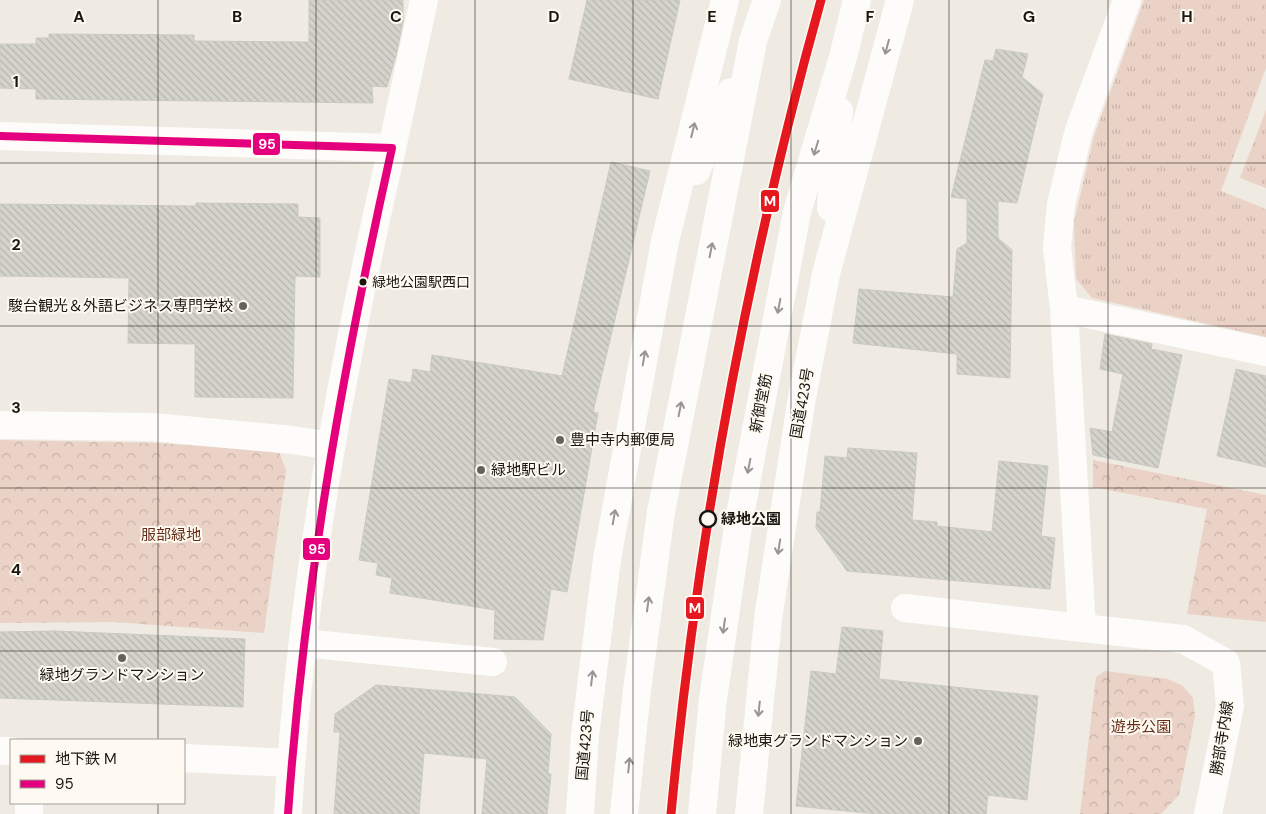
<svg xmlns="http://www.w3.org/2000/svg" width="1266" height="814" font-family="'DM Sans','Noto Sans JP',sans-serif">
  <defs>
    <pattern id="grass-tufts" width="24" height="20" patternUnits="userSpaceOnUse" patternTransform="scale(1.25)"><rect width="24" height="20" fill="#ebd2c6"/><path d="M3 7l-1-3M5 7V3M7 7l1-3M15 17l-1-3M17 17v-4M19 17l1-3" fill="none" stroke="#c9b4a9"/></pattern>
    <pattern id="park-crowns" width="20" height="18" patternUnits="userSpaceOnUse" patternTransform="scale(1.25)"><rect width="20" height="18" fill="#ebd2c6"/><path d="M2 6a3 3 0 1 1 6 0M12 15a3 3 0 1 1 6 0" fill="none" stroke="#c9b4a9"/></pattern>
    <pattern id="building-back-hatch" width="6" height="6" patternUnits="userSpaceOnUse" patternTransform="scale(1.25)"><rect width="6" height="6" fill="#d5d4cc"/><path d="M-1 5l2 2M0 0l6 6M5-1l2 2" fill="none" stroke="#b6b5ae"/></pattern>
  </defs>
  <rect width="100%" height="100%" fill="#efebe2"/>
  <g fill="url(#grass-tufts)">
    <path d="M1144,0H1266V68L1221,191L1266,209V337L1092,298L1076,279L1074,222L1094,136Z"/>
    <path d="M1266,110V188L1240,178Z"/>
  </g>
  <g fill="url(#park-crowns)">
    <path d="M0,440L159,443L279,452L286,470L264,633L114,622L0,623Z"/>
    <path d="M1093,460L1266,495V622L1187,614L1207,509L1093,487Z"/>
    <path d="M1105,671L1168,679L1183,686L1193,698L1195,716L1179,795L1161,814H1080L1096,677Z"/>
  </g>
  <g fill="url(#building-back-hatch)" stroke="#cac9c2">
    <path d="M309,0H403V22L396,56L387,87L372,86L373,103L36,99V89L0,88V44H36V38H49V34L194,35V41L309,42Z"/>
    <path d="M587,0H680L658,99L569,79Z"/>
    <path d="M996,49L1028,54L1022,77L1043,94L1017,203L998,201V238L1012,250L1010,378L957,374V354L853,343L859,289L953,297L957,249L967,243V199L951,197L985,60L993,61Z"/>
    <path d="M611,162L650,171L593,412L598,413L567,592L551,589L543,640L494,639L495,610L390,593L392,578L376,575L378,563L359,560L389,379L411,383L413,369L430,372L432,355L562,376Z"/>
    <path d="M196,203L298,204V217L320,218V277L295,276L293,398L195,397V344L128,343L129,278L0,276V204L196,206Z"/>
    <path d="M1105,334L1152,344L1151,349L1182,355L1158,468L1093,455L1090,428L1112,432L1123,374L1100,369Z"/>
    <path d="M1236,369L1266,376V467L1217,456Z"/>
    <path d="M848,448L917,453L912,520L937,522V526L992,532L999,461L1048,466L1041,536L1055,538L1050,589L847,571L816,528L817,512H820L825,456L847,458Z"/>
    <path d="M842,627L883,631L879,679L1038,696L1027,800L988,795L986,814H876L796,806L811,671L836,674Z"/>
    <path d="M55,631L245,639L243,707L0,698V632Z"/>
    <path d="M376,685L515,697L551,734L548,774H551L547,814H482L487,759L424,753L419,814H334L340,732H334L335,714Z"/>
  </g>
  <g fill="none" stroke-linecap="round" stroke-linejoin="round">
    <g stroke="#fdfcfb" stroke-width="28">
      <path d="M392,148L424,0"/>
      <path d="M1064,309L1266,352"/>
      <path d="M0,425L152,427L293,440L331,446"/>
      <path d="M905,608L1082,628L1064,309L1057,247L1061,204L1079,130L1127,0"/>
      <path d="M303,643L493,662"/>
      <path d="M0,751H11"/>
      <path d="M184,758L291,763"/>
      <path d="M29,814V803"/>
    </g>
    <g stroke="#fdfcfb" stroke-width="28">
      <path d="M0,136L392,148C342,367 300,589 288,814"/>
      <path d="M1082,628L1183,639L1226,663L1230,706L1208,814"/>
    </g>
    <g stroke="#fdfcfb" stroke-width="28">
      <path d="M696,171L731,92"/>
      <path d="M831,208L839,111"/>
      <path d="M580,814L585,735L607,559L665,241L725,0"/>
      <path d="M624,814L637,690L661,512L753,41L767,0"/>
      <path d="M702,814L713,699L738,526L797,212L843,57L857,0"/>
      <path d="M749,814L768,619L801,403L826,274L900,0"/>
    </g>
    <g stroke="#fefaf1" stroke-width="11">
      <path id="bus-1" d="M0,136L392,148C342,371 304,586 288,814"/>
    </g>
    <use href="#bus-1" stroke="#e5007d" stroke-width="8"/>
    <g stroke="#fefaf1" stroke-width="12">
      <path id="metro-1" d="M671,814C697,539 747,266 821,0"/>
    </g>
    <use href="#metro-1" stroke="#e5171f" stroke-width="9"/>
  </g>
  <defs><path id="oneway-shaft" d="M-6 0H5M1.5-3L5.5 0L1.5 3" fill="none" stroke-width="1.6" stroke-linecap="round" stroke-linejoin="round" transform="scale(1.25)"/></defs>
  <g stroke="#979592">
    <use href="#oneway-shaft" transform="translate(887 47) rotate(105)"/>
    <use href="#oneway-shaft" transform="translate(693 130) rotate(-76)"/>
    <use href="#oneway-shaft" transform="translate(816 148) rotate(107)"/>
    <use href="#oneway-shaft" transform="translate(711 250) rotate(-79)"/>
    <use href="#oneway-shaft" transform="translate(779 306) rotate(101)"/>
    <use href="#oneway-shaft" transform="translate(644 358) rotate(-80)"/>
    <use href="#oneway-shaft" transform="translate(680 409) rotate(-79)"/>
    <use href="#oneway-shaft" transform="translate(749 466) rotate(101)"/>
    <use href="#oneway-shaft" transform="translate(614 517) rotate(-80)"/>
    <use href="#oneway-shaft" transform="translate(779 547) rotate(99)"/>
    <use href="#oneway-shaft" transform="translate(648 604) rotate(-82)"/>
    <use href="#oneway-shaft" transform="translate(724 626) rotate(98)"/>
    <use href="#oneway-shaft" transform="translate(592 678) rotate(-83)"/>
    <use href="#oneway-shaft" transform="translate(759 709) rotate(96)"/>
    <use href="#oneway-shaft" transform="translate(629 765) rotate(-84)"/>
  </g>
  <path fill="none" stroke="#1a1712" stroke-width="1" stroke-opacity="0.55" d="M158,0V740M316,0V814M475,0V814M633,0V814M791,0V814M949,0V814M1108,0V814M0,163H1266M0,326H1266M0,488H1266M0,651H1266M158,803V814"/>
  <circle fill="#1a1712" stroke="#fefaf1" stroke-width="2" cx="363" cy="282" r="4.5"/>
  <g fill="#65615b" stroke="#fefaf1" stroke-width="2">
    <circle cx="243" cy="306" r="5"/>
    <circle cx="560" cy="440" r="5"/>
    <circle cx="481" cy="470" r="5"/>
    <circle cx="122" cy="658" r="5"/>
    <circle cx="918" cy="741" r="5"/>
  </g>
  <circle fill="#fefaf1" stroke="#1a1712" stroke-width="2.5" cx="708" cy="519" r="8"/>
  <g text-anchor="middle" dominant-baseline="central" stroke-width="4" stroke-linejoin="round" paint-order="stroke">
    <g font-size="14" fill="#1a1712" stroke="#fefaf1" text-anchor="start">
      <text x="372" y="282">緑地公園駅西口</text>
    </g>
    <g font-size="15" fill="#1a1712" stroke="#fefaf1" text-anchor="end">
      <text x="233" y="306">駿台観光＆外語ビジネス専門学校</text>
      <text x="570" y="440" text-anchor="start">豊中寺内郵便局</text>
      <text x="491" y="470" text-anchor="start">緑地駅ビル</text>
      <text x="122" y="675" text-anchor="middle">緑地グランドマンション</text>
      <text x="908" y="741">緑地東グランドマンション</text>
    </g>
    <g font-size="15" fill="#1a1712" stroke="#fefaf1">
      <text transform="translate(761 403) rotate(-79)">新御堂筋</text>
      <text transform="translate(802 403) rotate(-80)">国道423号</text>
      <text transform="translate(1222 738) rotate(-81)">勝部寺内線</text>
      <text transform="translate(585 745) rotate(-85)">国道423号</text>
    </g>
    <g font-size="15" font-weight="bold" fill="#1a1712" stroke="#fefaf1" text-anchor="start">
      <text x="721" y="519">緑地公園</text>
    </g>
    <g font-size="15" fill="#682b17" stroke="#fefaf1">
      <text x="171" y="535">服部緑地</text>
      <text x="1141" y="727">遊歩公園</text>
    </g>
  </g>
  <g font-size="16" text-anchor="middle" font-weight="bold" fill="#1a1712" stroke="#fefaf1" stroke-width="4" stroke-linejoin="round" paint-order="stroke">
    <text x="79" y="22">A</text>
    <text x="237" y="22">B</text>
    <text x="396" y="22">C</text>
    <text x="554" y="22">D</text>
    <text x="712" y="22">E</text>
    <text x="870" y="22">F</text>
    <text x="1029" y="22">G</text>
    <text x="1187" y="22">H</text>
    <text x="16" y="87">1</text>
    <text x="16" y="250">2</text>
    <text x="16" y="413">3</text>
    <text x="16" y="575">4</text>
  </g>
  <g stroke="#fefaf1" stroke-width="2">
    <rect x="252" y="132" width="29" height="24" rx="5" fill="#e5007d"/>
    <rect x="760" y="189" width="20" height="24" rx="5" fill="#e5171f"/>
    <rect x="302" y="537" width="29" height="24" rx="5" fill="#e5007d"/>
    <rect x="685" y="596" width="20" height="24" rx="5" fill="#e5171f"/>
  </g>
  <g font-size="14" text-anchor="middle" font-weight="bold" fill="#fff">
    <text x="267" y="149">95</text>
    <text x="770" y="206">M</text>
    <text x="317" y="554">95</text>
    <text x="695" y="613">M</text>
  </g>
  <rect x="10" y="739" width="175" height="65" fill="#fefaf1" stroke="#a39f98"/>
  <rect x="20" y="755" width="25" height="8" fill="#e5171f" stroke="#a39f98"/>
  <text x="55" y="764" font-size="15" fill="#1a1712">地下鉄 M</text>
  <rect x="20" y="780" width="25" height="8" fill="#e5007d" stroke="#a39f98"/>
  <text x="55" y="789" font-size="15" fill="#1a1712">95</text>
</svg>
